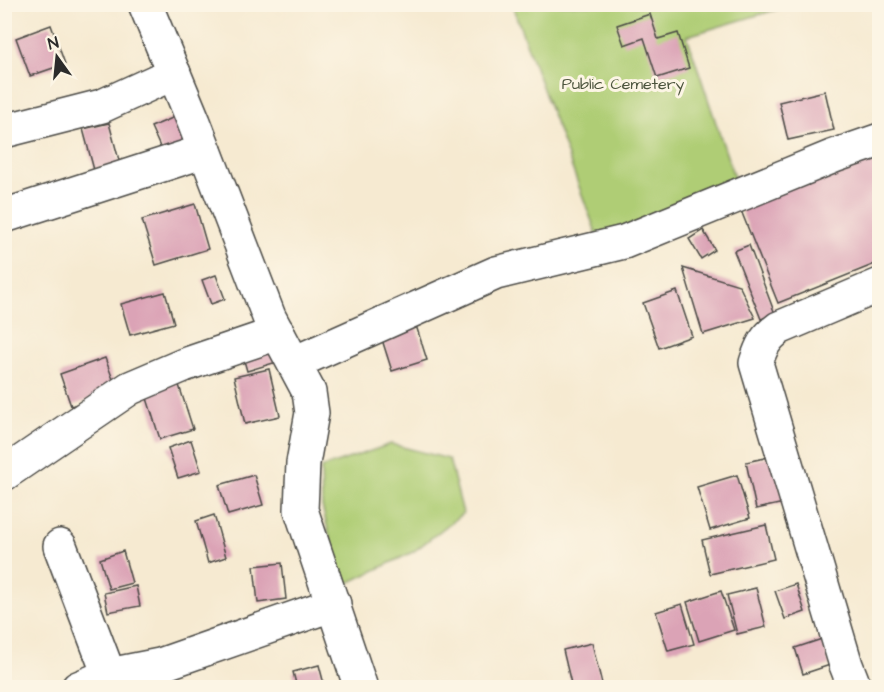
<svg xmlns="http://www.w3.org/2000/svg" width="884" height="692" font-family="'Architects Daughter',sans-serif">
  <rect width="100%" height="100%" fill="#fcf5e5"/>
  <filter id="ink" filterUnits="userSpaceOnUse"><feTurbulence type="fractalNoise" baseFrequency=".0167" numOctaves="2"/><feDisplacementMap in="SourceGraphic" scale="12" xChannelSelector="R" yChannelSelector="G"/><feConvolveMatrix kernelMatrix="1 2 1 2 8 2 1 2 1" color-interpolation-filters="sRGB"/></filter>
  <filter id="wash" filterUnits="userSpaceOnUse"><feTurbulence type="fractalNoise" baseFrequency=".008" numOctaves="4" result="noise"/><feDisplacementMap in="SourceGraphic" scale="24" xChannelSelector="R" yChannelSelector="G"/><feGaussianBlur stdDeviation="1.35" result="paint"/><feColorMatrix in="noise" values="0 0 0 0 0 0 0 0 0 0 0 0 0 0 0 0 0 1.4 0 .05"/><feComposite in="paint" operator="in"/></filter>
  <g filter="url(#wash)">
    <rect width="100%" height="100%" fill="#f6ead1"/>
    <g fill="#afcd74" stroke="#6d7c50" stroke-width="1.5">
      <path d="M512,5H792L687,36L737,186L598,238Z"/>
      <path d="M391,444L449,459L463,513L413,552L342,586L322,506L321,468Z"/>
    </g>
    <g id="blocks">
      <g fill="#dba3b6">
        <path d="M650,14L658,39L678,33L689,68L657,78L644,38L624,45L617,25Z"/>
        <path d="M51,25L65,64L30,76L16,38Z"/>
        <path d="M825,91L834,130L788,140L779,102Z"/>
        <path d="M182,114L195,145L165,158L151,127Z"/>
        <path d="M109,123L120,164L94,170L83,129Z"/>
        <path d="M880,147V262L778,303L738,203Z"/>
        <path d="M195,204L208,249L156,265L142,220Z"/>
        <path d="M703,230L715,250L701,259L689,239Z"/>
        <path d="M749,245L775,314L761,319L734,251Z"/>
        <path d="M683,268L739,285L755,318L703,334Z"/>
        <path d="M216,275L225,299L211,304L202,280Z"/>
        <path d="M677,291L692,336L659,348L643,303Z"/>
        <path d="M165,292L174,323L130,335L121,304Z"/>
        <path d="M414,319L427,360L392,371L379,330Z"/>
        <path d="M273,340L280,361L247,371L241,350Z"/>
        <path d="M105,358L117,390L71,406L60,374Z"/>
        <path d="M269,369L280,416L245,424L234,377Z"/>
        <path d="M178,382L193,429L160,439L145,392Z"/>
        <path d="M191,440L201,471L178,478L168,448Z"/>
        <path d="M774,456L784,503L756,509L746,462Z"/>
        <path d="M254,475L263,505L228,515L219,485Z"/>
        <path d="M737,475L750,518L710,530L697,487Z"/>
        <path d="M214,515L226,557L208,563L196,521Z"/>
        <path d="M766,525L774,559L710,574L702,540Z"/>
        <path d="M123,551L132,583L109,589L100,559Z"/>
        <path d="M282,563L286,599L258,603L254,566Z"/>
        <path d="M796,584L805,612L785,619L775,591Z"/>
        <path d="M136,586L140,606L108,612L104,593Z"/>
        <path d="M756,588L766,627L737,634L727,595Z"/>
        <path d="M721,591L734,630L699,641L687,602Z"/>
        <path d="M682,604L694,644L668,651L656,612Z"/>
        <path d="M822,639L830,665L803,674L795,648Z"/>
        <path d="M592,643L603,688H572L563,650Z"/>
        <path d="M319,665L325,688H297L293,672Z"/>
      </g>
    </g>
  </g>
  <g filter="url(#ink)">
    <use href="#blocks" fill-opacity="0" stroke="#494844" stroke-width="1.5"/>
    <g fill="none" stroke-linecap="round" stroke-linejoin="round">
      <g stroke="#494844" stroke-width="36">
        <g id="minor">
          <path d="M145,4L194,122L269,317L309,392L312,413L303,463L301,510L361,688"/>
          <path d="M4,131L102,106L174,73"/>
          <path d="M4,216L205,151"/>
          <path d="M294,363L496,273L624,242L834,156L880,140"/>
          <path d="M4,474L130,388L184,365L278,333"/>
          <path d="M60,546L109,675"/>
          <path d="M78,688L109,675L160,665L334,604"/>
          <path d="M855,688L846,665L756,363C761,347 765,338 779,328L880,285"/>
        </g>
      </g>
      <use href="#minor" stroke="#fff" stroke-width="33"/>
    </g>
  </g>
  <g text-anchor="middle" dominant-baseline="central" stroke-width="6" stroke-linejoin="round" paint-order="stroke">
    <g font-size="16" fill="#4c543d" stroke="#fcf5e5">
      <text x="623" y="84">Public Cemetery</text>
    </g>
  </g>
  <rect width="884" height="692" fill="none" stroke="#fcf5e5" stroke-width="24"/>
  <g transform="translate(57 57) rotate(345)" stroke="#fcf5e5" stroke-width="4.5" paint-order="stroke">
  <path d="M0-4.5L10 22L0 15L-10 22Z" fill="#2b2b2b"/>
  <text y="-9" font-size="16" font-weight="bold" text-anchor="middle" fill="#2b2b2b">N</text>
  </g>
</svg>
